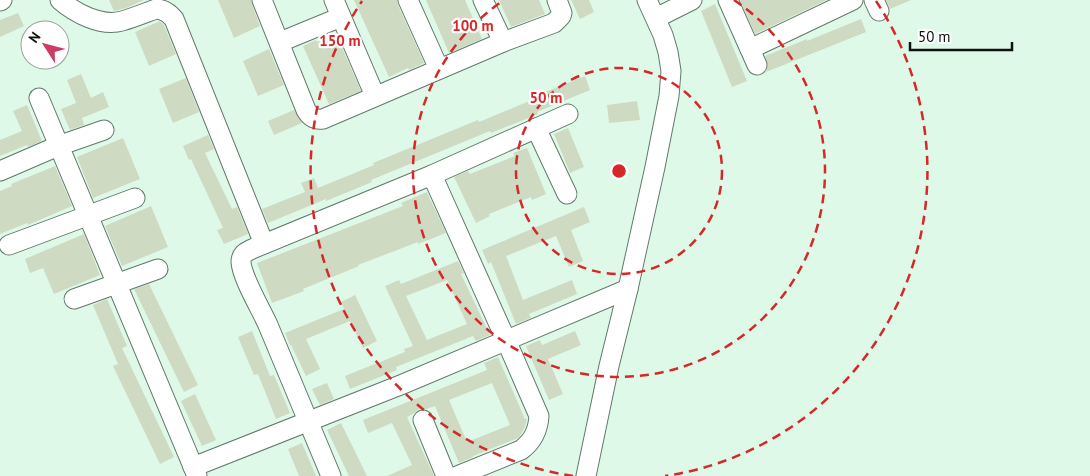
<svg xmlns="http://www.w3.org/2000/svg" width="1090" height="476" font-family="'PT Sans',sans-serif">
  <rect width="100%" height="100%" fill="#dff9e8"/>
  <g fill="#cfdac2" fill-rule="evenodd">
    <path d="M109,0H144L126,8L114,11Z"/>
    <path d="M218,0H251L252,4L260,26L234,38Z"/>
    <path d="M354,0H397L398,5L424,63L409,70L408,68L389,77Z"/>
    <path d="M426,0H465L482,39L449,53Z"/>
    <path d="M499,0H539L545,14L511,27Z"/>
    <path d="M571,0H589L594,12L580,19Z"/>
    <path d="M740,0H827L755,34Z"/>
    <path d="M886,0H911L890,9Z"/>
    <path d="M715,4L747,81L732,87L701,11Z"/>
    <path d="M18,13L24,26L0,37V20Z"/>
    <path d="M861,19L866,32L766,72L768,66L765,56L807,39V41Z"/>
    <path d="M160,21L164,25L176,54L149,66L135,32Z"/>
    <path d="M336,34L361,91L329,104L303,46L316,40L317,42Z"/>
    <path d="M269,49L284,85L258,96L243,61Z"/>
    <path d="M81,74L91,98L103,92L109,107L82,118L84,125L70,130L61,109L76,103L67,80Z"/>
    <path d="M585,76L590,90L537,112L538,114L491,133L490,131L371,180L372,182L326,201V199L268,223L262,209L305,192L301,183L314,178L318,188L374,165L373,163L478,120L479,122L539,97L538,95Z"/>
    <path d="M186,78L199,112L173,123L159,89Z"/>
    <path d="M637,101L640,120L609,123L607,105Z"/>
    <path d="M27,105L42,141L28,147L27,145L0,156V140L22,131L13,111Z"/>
    <path d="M294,110L302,123L274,135L268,121Z"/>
    <path d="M568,128L584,167L570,173L554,134Z"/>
    <path d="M208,135L214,149L205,153L232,209L237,207L248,234L224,244L217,230L223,228L191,159L189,160L183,146Z"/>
    <path d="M123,138L140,179L93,198L77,157Z"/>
    <path d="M527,148L546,194L532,200L531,197L489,214L490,216L476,223L454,177L468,171L470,174L515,156L513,153Z"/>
    <path d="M55,166L72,206L28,225L27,223L0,234V191L12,186L11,184Z"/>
    <path d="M427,192L446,233L418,244V242L358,265L359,266L303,289L304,291L272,303L257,263L403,206L401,203Z"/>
    <path d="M151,206L168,247L122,266L105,226Z"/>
    <path d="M584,207L590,222L571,230L583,261L569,267L556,236L506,256L523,300L572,280L577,294L529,314L531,318L516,324L491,262L488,264L482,250Z"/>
    <path d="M84,234L100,275L54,294L43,268L30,273L25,259Z"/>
    <path d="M458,261L464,273L461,274L490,335L476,341L473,336L396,367L397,370L350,389L345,376L405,352L404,349L413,346L385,286L399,280L401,284ZM447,280L467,324L427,340L406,296Z"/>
    <path d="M149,284L198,385L184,392L134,289Z"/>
    <path d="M355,295L377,341L363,348L350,321L306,339L320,369L306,376L291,345H290L285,333L344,309L341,302Z"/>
    <path d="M107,299L127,346L122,348L174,457L160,464L113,366L118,364L93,305Z"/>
    <path d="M252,331L270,376L274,375L290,413L276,419L258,374L254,375L238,337Z"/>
    <path d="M575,331L581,345L548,359L563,394L549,400L526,346L540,340L542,345Z"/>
    <path d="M498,357L525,419L527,418L525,427L520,436L518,438L473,456V457L459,463L435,406L426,409H419L413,414L407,417L434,476H387L412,465L392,423L368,433L363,420L487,370L484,363ZM492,383L510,425L467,442L449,400Z"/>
    <path d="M327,383L334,399L320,405L312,389Z"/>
    <path d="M195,394L216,440L202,446L181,401Z"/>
    <path d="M341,423L367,476H349L327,430Z"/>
    <path d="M302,443L316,476H299L288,449Z"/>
  </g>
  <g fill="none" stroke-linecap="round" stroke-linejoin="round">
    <g stroke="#62796a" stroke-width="21">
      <g id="minor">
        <path d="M60,0C75,13 101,27 122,21C133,18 145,13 156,9C164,9 169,13 174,19L264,244"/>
        <path d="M262,0L306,110C310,117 315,120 323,119L503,42L554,23L561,16L562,13L557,0"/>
        <path d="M334,0L375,96"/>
        <path d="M408,0L439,69"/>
        <path d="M483,0L503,42"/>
        <path d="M728,0L757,65"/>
        <path d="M874,0L879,11"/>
        <path d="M0,1L2,0"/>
        <path d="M656,18L692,0"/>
        <path d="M280,42L341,17"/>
        <path d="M750,49L853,0"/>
        <path d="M39,98L197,476"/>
        <path d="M536,128L567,194"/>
        <path d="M0,171L58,146L104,130"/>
        <path d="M432,175L506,340L539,416C538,431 533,441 521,450L457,476"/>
        <path d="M9,245L135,198"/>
        <path d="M74,299L158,269"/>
        <path d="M423,420L446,476"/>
        <path d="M193,467L403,384L628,289"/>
        <path d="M331,476C310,426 289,375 268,325C261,309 242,278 241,262C241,254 246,252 252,249L432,175L568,114"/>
        <path d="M586,476L609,366L628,289L655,167L669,96L671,71L668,52L663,35L647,0"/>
      </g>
    </g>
    <use href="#minor" stroke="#fff" stroke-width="19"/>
  </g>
  <g fill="none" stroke="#d62828" stroke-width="2.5" stroke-dasharray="9 6">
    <circle cx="619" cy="171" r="103"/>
    <path d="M734 0A206 206 0 1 1 504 0"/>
    <path d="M573 476A308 308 0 0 1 362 1M876 1A308 308 0 0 1 665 476"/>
  </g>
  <circle cx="619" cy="171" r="8" fill="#d62828" stroke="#fefefe" stroke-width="2.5"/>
  <g font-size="15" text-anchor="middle" font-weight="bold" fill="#d62828" stroke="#fefefe" stroke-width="4.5" stroke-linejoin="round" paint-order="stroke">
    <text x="473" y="31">100 m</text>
    <text x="340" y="46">150 m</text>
    <text x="546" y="103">50 m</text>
  </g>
  <g transform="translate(45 45) rotate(306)"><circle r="24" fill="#fefefe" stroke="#9da09e"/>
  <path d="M0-4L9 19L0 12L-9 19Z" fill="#cc3d64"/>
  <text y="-8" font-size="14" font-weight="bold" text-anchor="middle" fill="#0b140e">N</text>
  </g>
  <path d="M910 42v8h102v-8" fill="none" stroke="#0b140e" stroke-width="2.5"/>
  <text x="918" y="42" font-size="15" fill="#0b140e" stroke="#fefefe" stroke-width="4" paint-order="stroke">50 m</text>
</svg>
